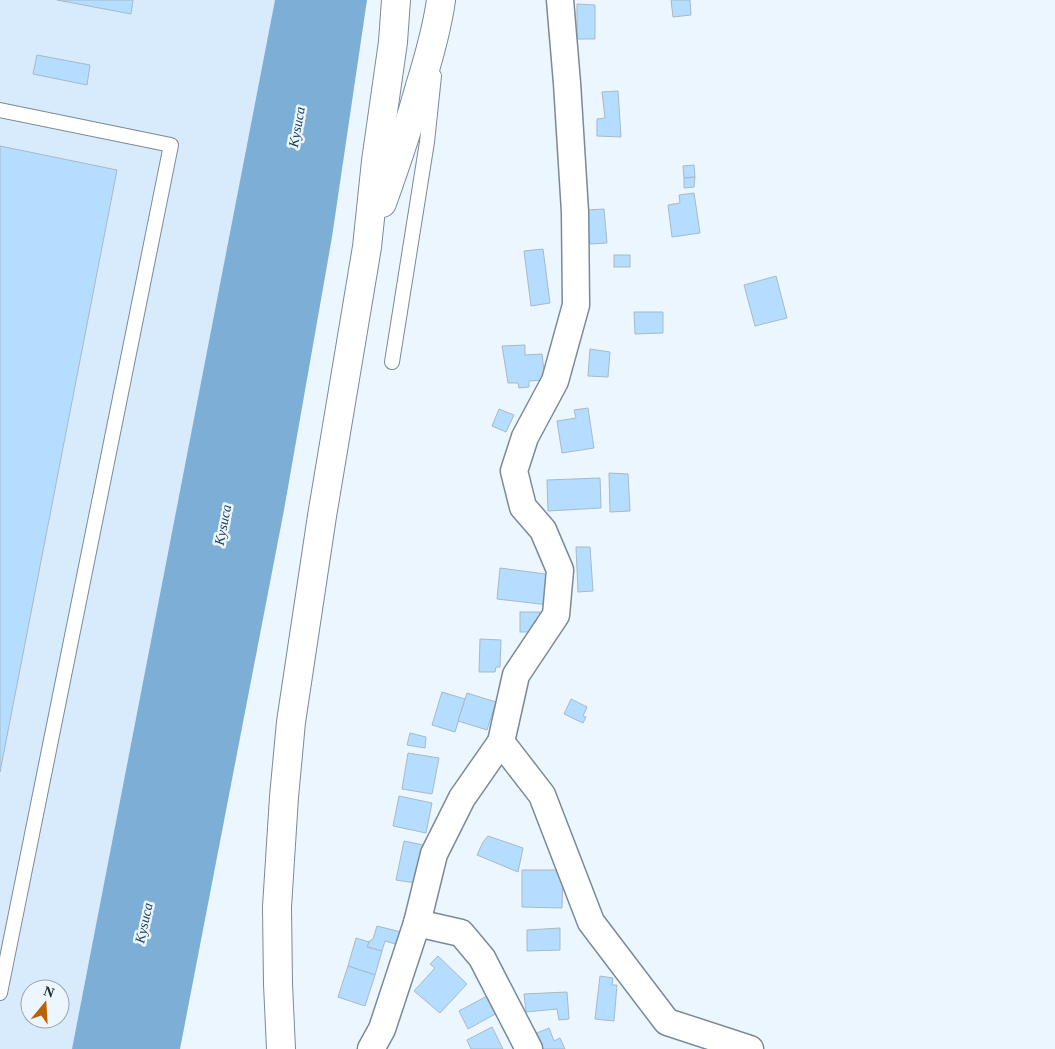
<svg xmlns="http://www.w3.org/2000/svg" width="1055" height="1049" font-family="'Times New Roman',serif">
  <rect width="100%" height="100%" fill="#ecf6ff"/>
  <path fill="#d8ebfc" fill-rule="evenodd" d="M0,0H275L72,1049H0ZM30,989H60V1019H30Z"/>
  <path fill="#7daed6" d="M275,0H367L332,237L284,510L180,1049H72Z"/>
  <g fill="#b5ddff" stroke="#a8b9c7">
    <path d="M57,0H133L131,14Z"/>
    <path d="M671,0H690L691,15L673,17Z"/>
    <path d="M577,4L595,5V39H577Z"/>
    <path d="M37,55L90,65L87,85L33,74Z"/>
    <path d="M618,91L621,137L597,136V119L605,118L602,92Z"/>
    <path d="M0,146L117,170L0,772Z"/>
    <path d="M694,165L695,177L684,178L683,166Z"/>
    <path d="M695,177L694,187L684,188V178Z"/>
    <path d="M694,193L700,233L672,237L668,205L680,203L679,195Z"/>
    <path d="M604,209L607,243L590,244L586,210Z"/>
    <path d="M543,249L550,303L531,306L524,251Z"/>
    <rect x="614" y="255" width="16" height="12"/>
    <path d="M776,276L787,318L755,326L744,285Z"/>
    <path d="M634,312H663V333L635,334Z"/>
    <path d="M525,345V355L542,354L545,380L529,381V387L519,388L518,383H508L502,346Z"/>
    <path d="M590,349L610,352L608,377L588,376Z"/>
    <path d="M588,408L594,448L562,453L557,421L576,418L574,410Z"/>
    <path d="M499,409L514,415L506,432L492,426Z"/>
    <path d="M609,473L628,474L630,511L610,512Z"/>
    <path d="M600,478L601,508L548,511L547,480Z"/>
    <path d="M576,547H590L593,591L578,592Z"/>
    <path d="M500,568L553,575L549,605L497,599Z"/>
    <rect x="520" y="612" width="20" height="20"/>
    <path d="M480,639L501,640L500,667H496L495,672H479Z"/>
    <path d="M442,692L465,699L455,732L432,725Z"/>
    <path d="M467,693L496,702L487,730L458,721Z"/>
    <path d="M571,699L587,707L583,716L586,717L583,723L564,714Z"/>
    <path d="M410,733L426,737L425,748L407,745Z"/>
    <path d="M408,753L439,758L432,794L402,789Z"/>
    <path d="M399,796L432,803L426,833L393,826Z"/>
    <path d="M488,836L523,848L518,872L477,855L483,842Z"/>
    <path d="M404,841L423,845L415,883L396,880Z"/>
    <path d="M522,870H563L562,908L522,907Z"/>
    <path d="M377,926L405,933L402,946L385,941L382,951L367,947L369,942H368L373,939Z"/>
    <path d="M560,928V950L527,951V930Z"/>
    <path d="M356,938L369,942L367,947L382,951L375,975L348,966Z"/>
    <path d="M438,956L467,984L440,1013L414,991L435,968L430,964Z"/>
    <path d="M348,966L375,975L365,1006L338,997Z"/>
    <path d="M600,976L613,978L612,985H617L614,1021L595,1019Z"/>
    <path d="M567,992L569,1019L559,1020L557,1009L526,1012L524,994Z"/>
    <path d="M489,995L499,1012L468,1029L459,1011Z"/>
    <path d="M492,1027L503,1049H471L467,1040Z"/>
    <path d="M549,1028L554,1041L560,1038L565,1049H538L532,1035Z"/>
  </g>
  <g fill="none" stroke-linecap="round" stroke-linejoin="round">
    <g stroke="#7a8a98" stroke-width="16">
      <g id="lane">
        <path d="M0,110L171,145L0,993"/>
        <path d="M392,362L427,142L434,76"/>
      </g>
    </g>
    <g stroke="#7a8a98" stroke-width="29">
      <g id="street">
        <path d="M501,742L542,795L591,922L667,1022L750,1049"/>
        <path d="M417,923L461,933L482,958L529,1049"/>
        <path d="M371,1049L382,1029L417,923L434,854L462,798L501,742L516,675L556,615L560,570L543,530L523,507L514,471L525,437L555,381L576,305L575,212L567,83L560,0"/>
      </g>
    </g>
    <g stroke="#7a8a98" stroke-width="30">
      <g id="primary">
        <path d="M382,203C396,164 409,126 420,86C429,57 437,29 441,0"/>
        <path d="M281,1049L278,984L277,907L284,797L291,722L322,516L367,247L376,161L393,42L396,0"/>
      </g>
    </g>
    <use href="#lane" stroke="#fff" stroke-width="14"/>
    <use href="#street" stroke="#fff" stroke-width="26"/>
    <use href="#primary" stroke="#fff" stroke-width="28"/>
  </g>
  <g text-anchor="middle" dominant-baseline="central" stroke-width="5" stroke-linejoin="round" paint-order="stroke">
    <g font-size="14" font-style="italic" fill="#143a56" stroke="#ecf6ff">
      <text transform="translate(297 127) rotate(-80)">Kysuca</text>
      <text transform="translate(223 525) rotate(-79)">Kysuca</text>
      <text transform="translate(144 923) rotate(-78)">Kysuca</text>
    </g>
  </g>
  <g transform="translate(45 1004) rotate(18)"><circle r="24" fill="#ecf6ff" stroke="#9ca4ac"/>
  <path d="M0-4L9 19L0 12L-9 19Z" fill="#bb6101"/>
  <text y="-8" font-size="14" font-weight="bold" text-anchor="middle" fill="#242a2f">N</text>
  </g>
</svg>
